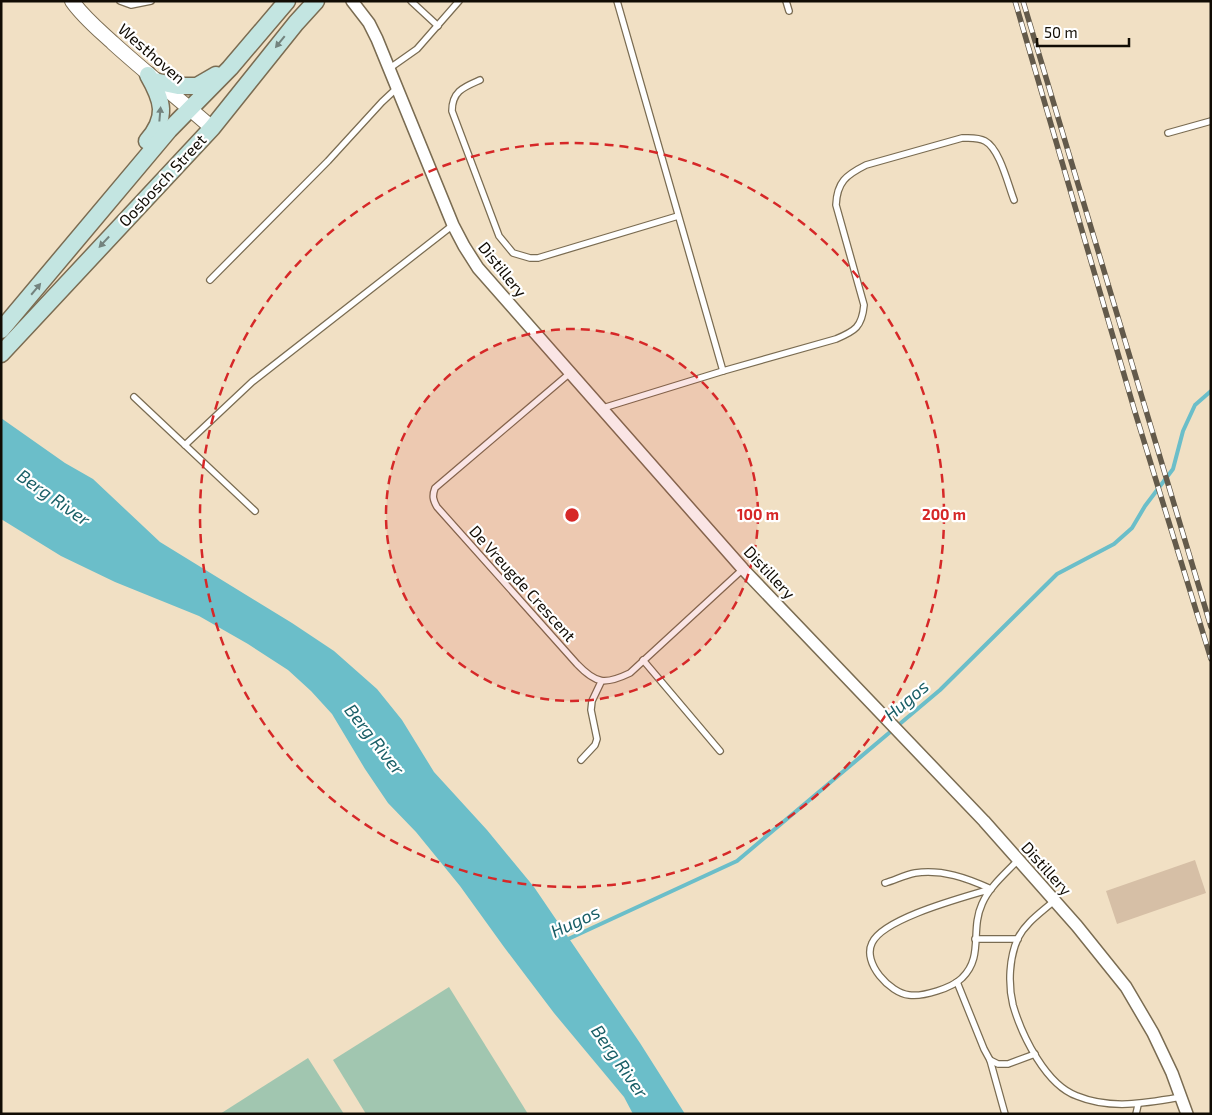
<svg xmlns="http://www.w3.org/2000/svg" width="1212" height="1115" font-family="'Exo 2',sans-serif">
  <rect width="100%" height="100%" fill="#f1e0c4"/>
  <g fill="#a1c6b0">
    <path d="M449,987L528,1114H366L333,1060Z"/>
    <path d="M308,1058L344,1114H220Z"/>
  </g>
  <path fill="#6bbec9" d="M1,418L65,463L93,479L160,542L292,623L334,651L377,689L402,720L434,772L487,830L534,887L640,1043L685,1114H633L624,1097L554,1013L504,947L460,886L416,832L388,803L365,769L332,714L311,691L288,670L248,644L199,616L115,582L61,556L1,519Z"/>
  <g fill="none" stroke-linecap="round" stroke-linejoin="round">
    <path stroke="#6bbec9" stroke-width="4" d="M566,940L737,861L940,690L1057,574L1114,544L1132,528L1145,506L1173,469L1183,431L1195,405L1211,391"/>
  </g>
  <path fill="#d6bfa6" d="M1195,860L1206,893L1117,924L1106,891Z"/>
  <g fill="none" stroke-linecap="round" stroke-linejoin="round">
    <g stroke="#7a6c52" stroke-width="8">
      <g id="service">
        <path d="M120,1L131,5L151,1"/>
        <path d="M411,1L438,26"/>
        <path d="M617,1L723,371"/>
        <path d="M786,1L789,11"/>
        <path d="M390,68L417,49L459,1"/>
        <path d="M480,80C464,87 452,91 452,111L499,236L513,253L530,258H538L678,216"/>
        <path d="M1168,133L1211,121"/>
        <path d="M210,280L328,161L382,102L397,88"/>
        <path d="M570,373L435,488C432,496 433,500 437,507L577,664C596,684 605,685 630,673L743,569"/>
        <path d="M134,397L255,511"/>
        <path d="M603,408L723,371L836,339C855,331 862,327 864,305L836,205C837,182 846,175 866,165L962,138C970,138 978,137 985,141C1000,149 1008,185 1014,200"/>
        <path d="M185,445L252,382L453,225"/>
        <path d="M643,660L720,751"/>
        <path d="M581,760L595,745L597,739L591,710L592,701L601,682"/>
        <path d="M885,883C895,880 905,875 915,873C942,869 967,878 991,889"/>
        <path d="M991,889C965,897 883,918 872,943C862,963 890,993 909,995C923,997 952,988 962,978C984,957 970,930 982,904C989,887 1006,873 1018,860"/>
        <path d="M1055,900C1042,912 1026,922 1018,938C1009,958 1008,984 1013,1005C1022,1036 1046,1085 1077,1096C1111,1110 1147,1103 1181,1097"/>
        <path d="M975,939H1018"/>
        <path d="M957,982L984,1049L990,1060L998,1064H1008L1035,1054"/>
        <path d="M990,1060L1005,1114"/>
        <path d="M1136,1114L1138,1105"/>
      </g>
    </g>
    <g stroke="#7a6c52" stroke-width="14">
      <path id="minor" d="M352,1L369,23L377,39L453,225L464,246L478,268L743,569L984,821L1077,926L1126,987L1153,1033L1172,1073L1187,1114"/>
    </g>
    <g stroke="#7a6c52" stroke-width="16">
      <path id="tertiary" d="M72,1C83,17 99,30 113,43C145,72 179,99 212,128"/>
    </g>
    <g stroke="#7a6c52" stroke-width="19">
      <g id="secondary">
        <path d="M154,81L178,86H197L216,75"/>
        <path d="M147,141C168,117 163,101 148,75"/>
        <path d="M1,330L169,130L230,68L287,1"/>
        <path d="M1,354L212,128L296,23L316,1"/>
      </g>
    </g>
    <use href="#service" stroke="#fff" stroke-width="5.5"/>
    <use href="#minor" stroke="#fff" stroke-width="11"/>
    <use href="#tertiary" stroke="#fff" stroke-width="14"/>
    <use href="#secondary" stroke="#c3e5e1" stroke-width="16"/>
    <g stroke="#635a4b" stroke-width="5.5">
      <g id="rail">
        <path d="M1015,1L1135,412L1211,659"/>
        <path d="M1023,1L1211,627"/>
      </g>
    </g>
    <use href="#rail" stroke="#fff" stroke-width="4" stroke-dasharray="11" stroke-linecap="butt"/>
  </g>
  <defs><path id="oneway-solid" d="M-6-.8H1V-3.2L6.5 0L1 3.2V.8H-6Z" transform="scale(1.25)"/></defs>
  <g fill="#73837e">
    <use href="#oneway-solid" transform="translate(280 42) rotate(129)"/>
    <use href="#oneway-solid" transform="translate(160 114) rotate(-85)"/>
    <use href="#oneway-solid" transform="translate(104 242) rotate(133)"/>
    <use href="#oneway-solid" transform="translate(36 289) rotate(-50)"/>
  </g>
  <circle cx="572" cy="515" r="186" fill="#d62828" fill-opacity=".12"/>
  <g fill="none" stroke="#d62828" stroke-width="2.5" stroke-dasharray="9 6">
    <circle cx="572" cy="515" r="186"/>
    <circle cx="572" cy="515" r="372"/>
  </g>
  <g text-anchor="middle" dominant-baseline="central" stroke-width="4.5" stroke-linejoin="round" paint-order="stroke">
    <g font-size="16" fill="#110c04" stroke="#fff">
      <text transform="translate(152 53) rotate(41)">Westhoven</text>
      <text transform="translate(162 180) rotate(-47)">Oosbosch Street</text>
      <text transform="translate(503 269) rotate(51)">Distillery</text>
      <text transform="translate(770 572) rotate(47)">Distillery</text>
      <text transform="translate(523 583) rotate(48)">De Vreugde Crescent</text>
      <text transform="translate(1047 868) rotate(48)">Distillery</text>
    </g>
    <g font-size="18" font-style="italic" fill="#195f67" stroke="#fff">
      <text transform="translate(54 497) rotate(35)">Berg River</text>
      <text transform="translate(906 700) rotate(-40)">Hugos</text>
      <text transform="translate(375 739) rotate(52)">Berg River</text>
      <text transform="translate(575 921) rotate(-25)">Hugos</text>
      <text transform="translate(620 1061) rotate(55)">Berg River</text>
    </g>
  </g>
  <circle cx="572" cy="515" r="8" fill="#d62828" stroke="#fff" stroke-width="2.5"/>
  <g font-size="15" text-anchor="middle" font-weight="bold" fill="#d62828" stroke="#fff" stroke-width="4.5" stroke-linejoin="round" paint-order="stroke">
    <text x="758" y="520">100 m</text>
    <text x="944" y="520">200 m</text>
  </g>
  <rect width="1212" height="1115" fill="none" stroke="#110c04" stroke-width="5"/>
  <path d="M1037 38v8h92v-8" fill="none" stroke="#110c04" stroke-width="2.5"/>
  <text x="1044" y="38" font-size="15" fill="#110c04" stroke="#ffffff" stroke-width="4" paint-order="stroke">50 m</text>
</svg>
